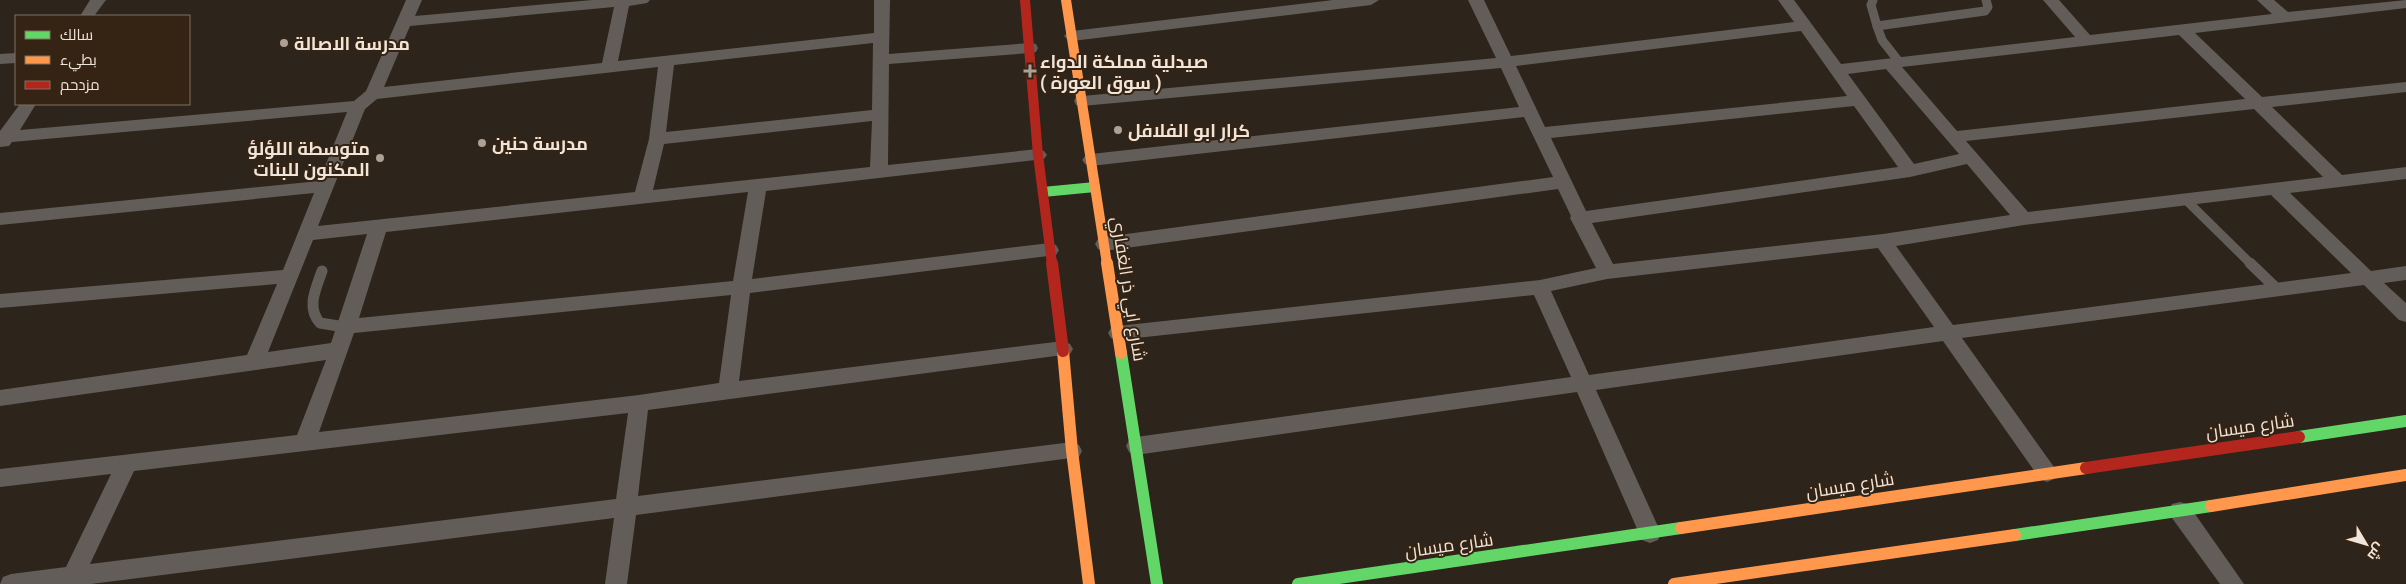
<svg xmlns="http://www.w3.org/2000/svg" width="2406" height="584" font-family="Roboto,Cairo,sans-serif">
  <rect width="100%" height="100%" fill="#2d241b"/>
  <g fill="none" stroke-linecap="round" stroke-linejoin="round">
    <g stroke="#625d58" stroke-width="9">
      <path d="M1873,0L1871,5L1877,26"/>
      <path d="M1900,63L1882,40L1877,26L1985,11L1988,7L1986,0"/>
      <path d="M2185,199L2251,264"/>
    </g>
    <g stroke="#625d58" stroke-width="11">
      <path d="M2250,263L2277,289"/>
      <path d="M322,271C316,289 306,307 320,323L345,327"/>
    </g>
    <g fill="#625d58" fill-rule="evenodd">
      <path d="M90,0H106L94,16H80Z"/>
      <path d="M406,0H422L415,16L592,0H650L647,3L629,6L618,61L874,33V0H890L889,54L1030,43L1036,44L1038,48L1036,52L1030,53L889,64L888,165L1038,149L1044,151L1047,155L1044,159L766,191L752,279L1050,243L1056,245L1059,250L1056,255L750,293L739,381L1063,341L1070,344L1073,349L1070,354L648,410L638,496L1072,442L1079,445L1082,451L1079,457L636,515L627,584H605L614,518L91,584H0L3,577L11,574L66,567L111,474L0,487V469L297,435L326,360L0,406V390L247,355L277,284L0,308V294L283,270L314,193L0,225V213L319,181L347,112L12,142L9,146L0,147V131L20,104H36L20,130L354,101L366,91ZM614,7L602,63L384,87L410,26ZM873,43L872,110L666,132L674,65ZM658,67L649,139L635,192L318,226L365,109L377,99ZM872,121L870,167L653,190L664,144ZM748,192L733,281L359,318L386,232ZM367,234L331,343L268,352L313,240ZM731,295L719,383L639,395L319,432L354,333ZM628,413L616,499L90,564L134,471Z"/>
      <path d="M1333,0H1379L1371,5L1072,41L1067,39L1064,36L1067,33L1072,31Z"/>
      <path d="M1468,0H1484L1511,56L1794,22L1778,0H1794L1841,64L2075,37L2043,0H2059L2090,35L2272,14L2257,0H2274L2288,12L2406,0V8L2195,33L2262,97L2406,82V92L2272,107L2342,175L2406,167V179L2290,193L2371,271L2406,266V280L2384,283L2406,303V322L2399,320L2364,285L1962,338L2054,467L2058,473L2054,479L2047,482L2040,479L1943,341L1596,390L1661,533L1658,540L1650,543L1642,540L1577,392L1136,455L1129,452L1126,446L1129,440L1136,437L1571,377L1534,295L1118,340L1111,338L1108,333L1111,328L1118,326L1540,280L1596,268L1570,218L1571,216L1558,189L1104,251L1098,249L1095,244L1098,239L1104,237L1553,177L1524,117L1091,166L1085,164L1082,160L1085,156L1091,154L1519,107L1501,68L1082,106L1076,105L1074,101L1076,97L1082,96L1496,58ZM1801,31L1847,96L1545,127L1516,66ZM2179,35L2245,99L1957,131L1902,67ZM1886,69L1959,154L1914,164L1848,74ZM1854,106L1898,167L1586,211L1551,138ZM2254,109L2323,177L2028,212L1966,141ZM1967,164L2010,215L1883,234L1613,264L1592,223L1910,177ZM2271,195L2351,273L1953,325L1896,246L2024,225ZM1878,248L1934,327L1589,375L1551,291L1607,279Z"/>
      <path d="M16,53V63L0,64V54Z"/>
      <path d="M2180,502L2188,504L2244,584H2220L2172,518L2169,511L2172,504Z"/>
    </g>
    <path stroke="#63d668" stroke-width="10" d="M1043,192L1095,187"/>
    <g stroke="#63d668" stroke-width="12">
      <path d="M1121,353L1157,584"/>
      <path d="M2299,437L2406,421"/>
      <path d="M2015,535L2211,506"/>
      <path d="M1298,584L1681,528"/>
    </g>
    <path stroke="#ff974d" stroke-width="10" d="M1066,0L1107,264"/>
    <g stroke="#ff974d" stroke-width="12">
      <path d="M1107,263L1121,353"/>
      <path d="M1063,351L1072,451L1089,584"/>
      <path d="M2211,506L2406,475"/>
      <path d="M1681,528L2086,468"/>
      <path d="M1674,584L2015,535"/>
    </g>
    <path stroke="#b3261e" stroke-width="10" d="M1025,0L1038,155L1052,264"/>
    <g stroke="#b3261e" stroke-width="12">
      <path d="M1052,263L1063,351"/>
      <path d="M2086,468L2299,437"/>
    </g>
  </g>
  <g fill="#aca197" stroke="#352413" stroke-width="2">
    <circle cx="284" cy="43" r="5"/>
    <path d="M1027.5 63.5h5v5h5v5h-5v5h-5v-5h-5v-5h5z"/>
    <circle cx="1118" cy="130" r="5"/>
    <circle cx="482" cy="143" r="5"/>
    <circle cx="380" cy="158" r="5"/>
  </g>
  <g text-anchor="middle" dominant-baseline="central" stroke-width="4" stroke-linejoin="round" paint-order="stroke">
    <g font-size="18" font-weight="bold" fill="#f0e5da" stroke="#352413" text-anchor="start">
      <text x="294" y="43">مدرسة الاصالة</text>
      <text x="1040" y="61">صيدلية مملكة الدواء<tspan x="1040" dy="21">( سوق العورة )</tspan></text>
      <text x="1128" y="130">كرار ابو الفلافل</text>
      <text x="492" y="143">مدرسة حنين</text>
      <text x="370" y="148" text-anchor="end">متوسطة اللؤلؤ<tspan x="370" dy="21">المكنون للبنات</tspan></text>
    </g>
    <g font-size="18" fill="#f0e5da" stroke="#352413">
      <text transform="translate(1129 289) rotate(81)">شارع ابي ذر الغفاري</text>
      <text transform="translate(2250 426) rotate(-8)">شارع ميسان</text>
      <text transform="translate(1850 485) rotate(-9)">شارع ميسان</text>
      <text transform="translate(1449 545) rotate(-8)">شارع ميسان</text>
    </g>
  </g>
  <rect x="15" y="15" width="175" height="90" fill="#352413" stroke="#807163"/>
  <rect x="25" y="31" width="25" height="8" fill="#63d668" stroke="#807163"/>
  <text x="60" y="40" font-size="15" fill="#f0e5da">سالك</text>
  <rect x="25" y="56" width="25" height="8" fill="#ff974d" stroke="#807163"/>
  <text x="60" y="65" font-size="15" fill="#f0e5da">بطيء</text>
  <rect x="25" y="81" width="25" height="8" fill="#b3261e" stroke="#807163"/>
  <text x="60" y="90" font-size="15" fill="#f0e5da">مزدحم</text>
  <g transform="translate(2366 544) rotate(128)" stroke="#352413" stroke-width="4" paint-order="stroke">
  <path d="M0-4L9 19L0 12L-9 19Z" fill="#f0e5da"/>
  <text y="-8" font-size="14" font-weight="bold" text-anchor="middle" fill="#f0e5da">ش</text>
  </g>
</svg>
